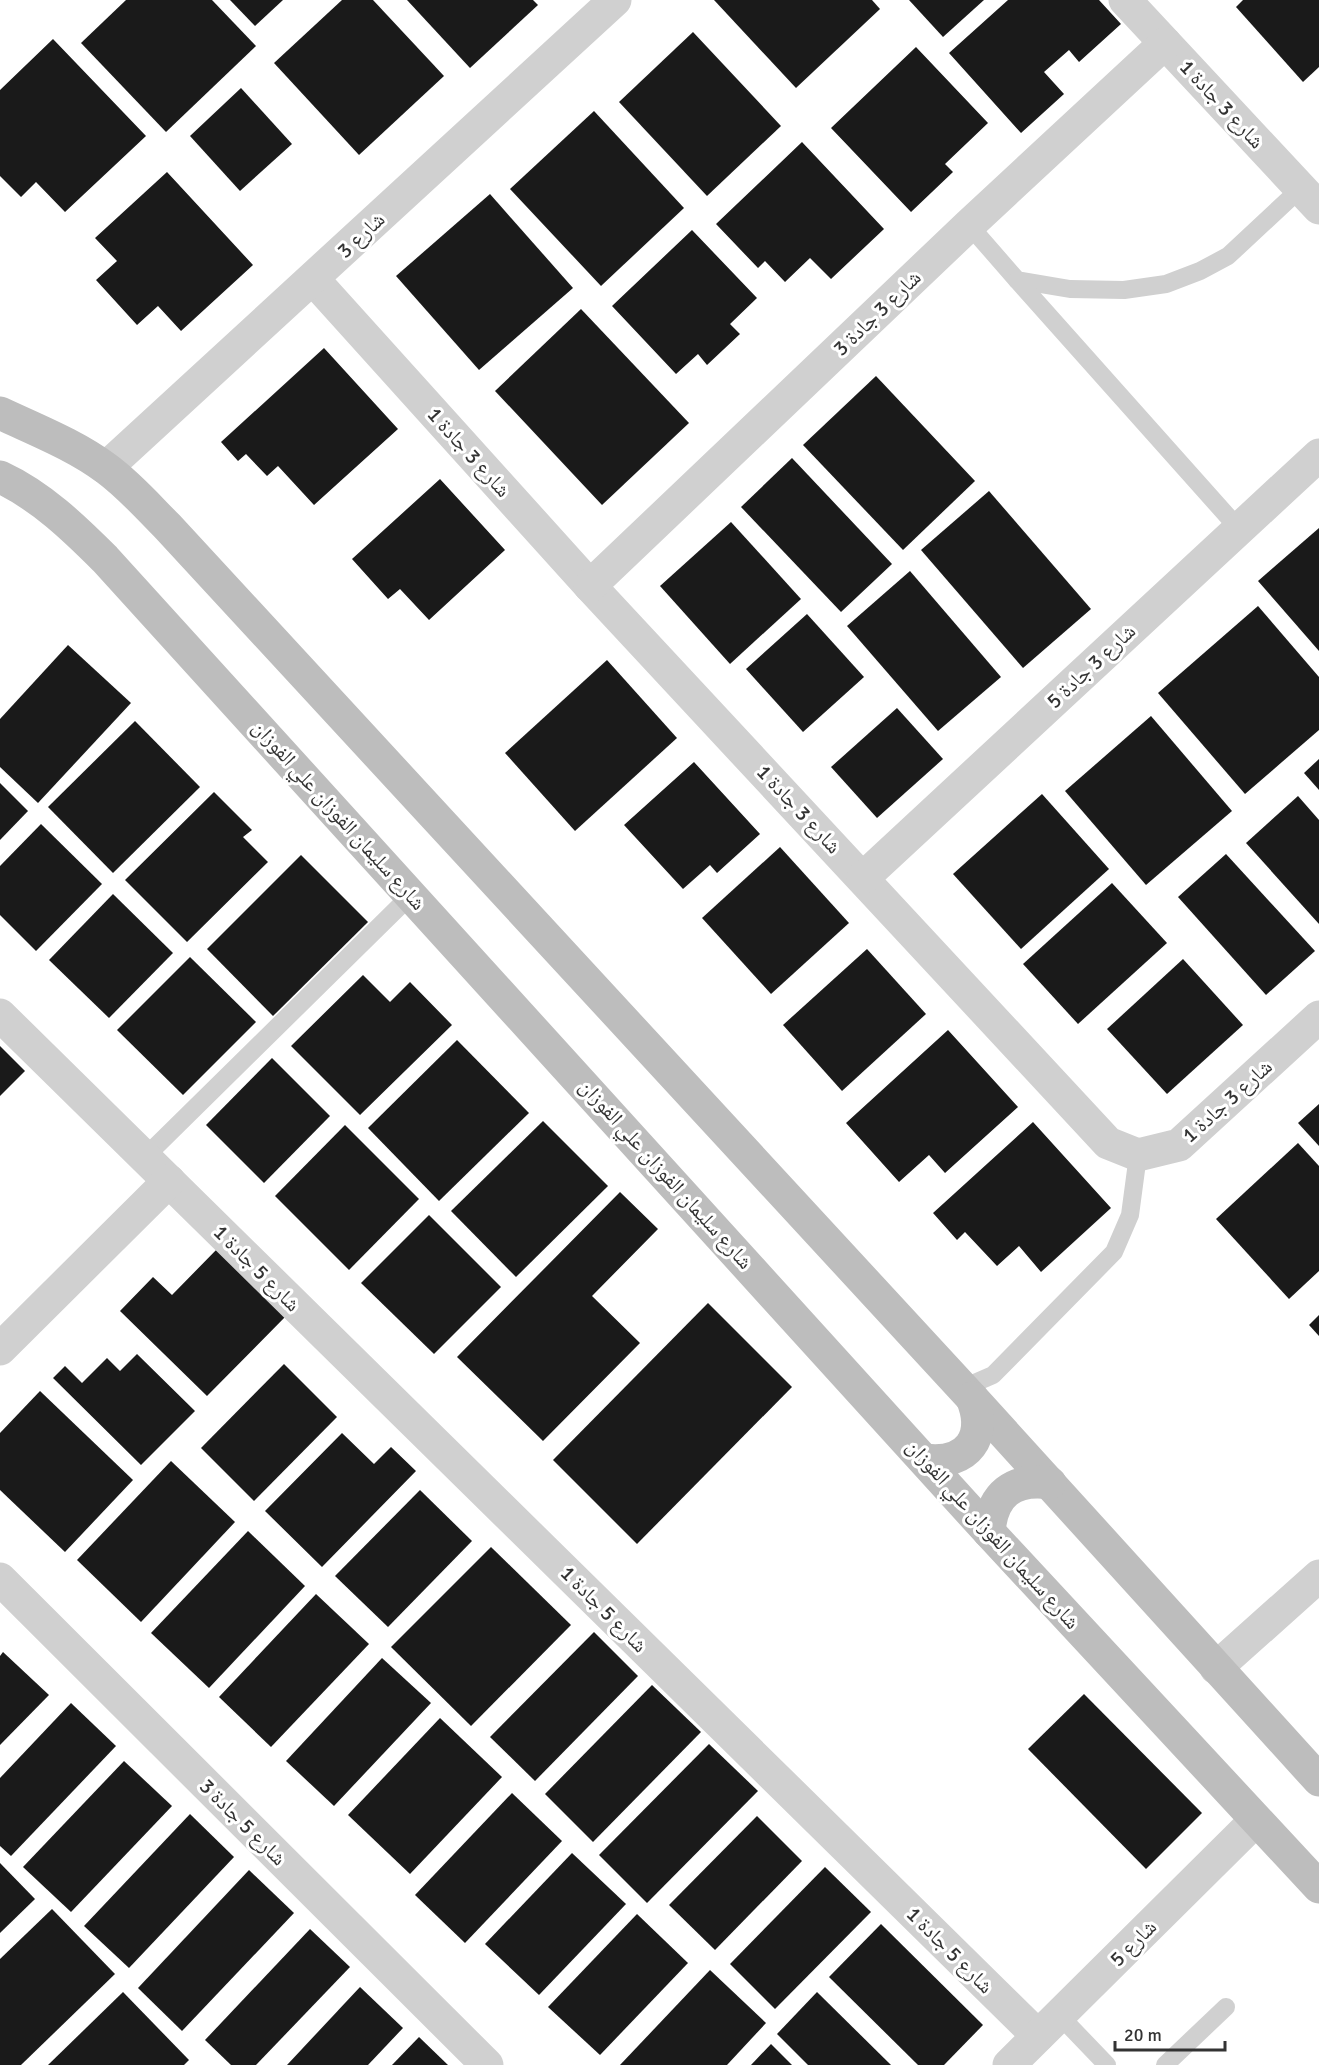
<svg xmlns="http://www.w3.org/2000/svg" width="1319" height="2065" font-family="Signika,'Noto Naskh Arabic',sans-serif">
  <rect width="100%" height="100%" fill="#fff"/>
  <g fill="#1a1a1a">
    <path d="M126,0H212L256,46L166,132L81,43Z"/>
    <path d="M230,0H283L255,26Z"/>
    <path d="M342,0H373L444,76L359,155L274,63Z"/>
    <path d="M407,0H533L538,5L470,68Z"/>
    <path d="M714,0H872L880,9L796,88Z"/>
    <path d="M909,0H984L943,37Z"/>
    <path d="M1008,0H1099L1121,24L1079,62L1069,50L1044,72L1064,94L1021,133L949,53Z"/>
    <path d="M1243,0H1319V67L1303,82L1236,7Z"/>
    <path d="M693,32L781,126L707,196L619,102Z"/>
    <path d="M53,39L146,136L65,212L36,182L21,197L0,176V90Z"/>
    <path d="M916,47L988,123L945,164L953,172L911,212L831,128Z"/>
    <path d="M241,88L292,144L240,191L190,136Z"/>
    <path d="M594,111L684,208L601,286L510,189Z"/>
    <path d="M802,142L884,229L831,279L810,258L785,282L765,261L758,268L716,224Z"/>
    <path d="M167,172L253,265L181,331L158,306L137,325L96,280L117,261L95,238Z"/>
    <path d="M490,194L573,288L479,370L396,276Z"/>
    <path d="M692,230L757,298L730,324L740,334L707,365L698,354L676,374L612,306Z"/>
    <path d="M581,309L689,423L602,505L495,391Z"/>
    <path d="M324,348L398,429L314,505L278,466L267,476L246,454L238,461L221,442Z"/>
    <path d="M876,376L975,481L903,550L803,445Z"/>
    <path d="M792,458L892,564L841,612L741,507Z"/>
    <path d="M440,479L505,550L429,620L400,589L388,599L352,559Z"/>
    <path d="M989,491L1091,609L1023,668L921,550Z"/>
    <path d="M731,522L801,599L730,664L660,586Z"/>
    <path d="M1319,528V651L1258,581Z"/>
    <path d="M910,571L1001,677L938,731L847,626Z"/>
    <path d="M1258,606L1319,677V730L1245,794L1158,693Z"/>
    <path d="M807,614L864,677L803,732L746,669Z"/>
    <path d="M68,645L131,703L38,803L0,767V719Z"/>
    <path d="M607,660L677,738L575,831L505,753Z"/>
    <path d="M897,708L943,759L877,818L831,767Z"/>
    <path d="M1151,716L1232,811L1146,885L1065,791Z"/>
    <path d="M135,721L200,787L113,873L48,807Z"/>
    <path d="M1319,759V790L1304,773Z"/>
    <path d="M694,762L760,834L717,873L710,865L683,889L624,825Z"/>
    <path d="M0,783L28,811L0,840Z"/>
    <path d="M214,792L252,830L243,837L268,862L187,942L125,880Z"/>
    <path d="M1042,794L1109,869L1021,949L953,874Z"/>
    <path d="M1298,796L1319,820V924L1246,843Z"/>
    <path d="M41,824L102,884L36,951L0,915V866Z"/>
    <path d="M780,847L849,923L771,994L702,918Z"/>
    <path d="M1226,854L1315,951L1266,995L1178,897Z"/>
    <path d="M301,855L368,922L273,1016L207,949Z"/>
    <path d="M1112,883L1167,943L1078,1024L1023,964Z"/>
    <path d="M113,894L173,953L109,1018L49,960Z"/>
    <path d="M867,949L926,1014L842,1091L783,1025Z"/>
    <path d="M190,957L256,1022L183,1095L117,1030Z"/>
    <path d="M1183,959L1243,1025L1167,1094L1107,1029Z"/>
    <path d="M363,975L390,1002L410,982L452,1025L360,1115L291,1046Z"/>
    <path d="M948,1030L1018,1107L945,1173L929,1155L899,1182L846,1123Z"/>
    <path d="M457,1040L529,1113L439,1201L368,1128Z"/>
    <path d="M0,1046L25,1071L0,1096Z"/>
    <path d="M272,1058L330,1116L264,1183L206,1125Z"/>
    <path d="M1319,1104V1146L1298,1123Z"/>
    <path d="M543,1121L608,1186L516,1277L451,1211Z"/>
    <path d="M1033,1122L1111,1208L1041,1272L1019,1246L997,1266L965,1232L957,1240L933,1213Z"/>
    <path d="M345,1125L419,1199L349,1270L275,1196Z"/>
    <path d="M1298,1143L1319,1166V1271L1289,1299L1216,1219Z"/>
    <path d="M620,1192L658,1229L592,1296L640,1343L543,1441L457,1357Z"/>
    <path d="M429,1215L501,1287L434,1354L361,1283Z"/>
    <path d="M219,1247L287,1315L207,1396L120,1311L153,1277L172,1295Z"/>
    <path d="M708,1303L792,1387L637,1544L553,1460Z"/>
    <path d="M1319,1315V1336L1309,1325Z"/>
    <path d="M137,1354L195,1411L141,1465L53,1378L65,1366L82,1383L107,1358L120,1371Z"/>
    <path d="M284,1364L337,1417L254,1501L201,1448Z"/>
    <path d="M40,1391L133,1480L65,1552L0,1490V1433Z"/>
    <path d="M342,1433L374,1464L391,1447L416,1471L322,1567L265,1511Z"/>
    <path d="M171,1461L235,1522L141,1622L77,1560Z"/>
    <path d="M420,1490L472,1541L388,1627L335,1576Z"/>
    <path d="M248,1531L305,1586L209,1688L151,1633Z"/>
    <path d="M491,1547L571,1625L471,1726L391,1647Z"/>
    <path d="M316,1594L369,1644L271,1747L219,1697Z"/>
    <path d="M594,1632L638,1676L535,1781L490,1737Z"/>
    <path d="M3,1652L49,1695L0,1745V1656Z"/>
    <path d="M382,1658L431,1703L334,1806L286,1761Z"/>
    <path d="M652,1685L701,1732L593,1842L545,1794Z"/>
    <path d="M1084,1694L1202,1813L1146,1869L1028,1749Z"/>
    <path d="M71,1703L116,1746L11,1856L0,1846V1778Z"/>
    <path d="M440,1718L502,1777L410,1874L348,1815Z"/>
    <path d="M709,1744L758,1791L647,1903L599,1855Z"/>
    <path d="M124,1761L172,1806L71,1912L23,1867Z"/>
    <path d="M512,1793L562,1841L465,1943L415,1895Z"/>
    <path d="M190,1814L234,1857L129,1968L84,1926Z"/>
    <path d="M757,1816L802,1861L715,1950L669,1905Z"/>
    <path d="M572,1853L626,1904L539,1995L485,1944Z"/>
    <path d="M0,1863L35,1899L0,1933Z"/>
    <path d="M825,1867L871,1912L775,2009L730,1964Z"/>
    <path d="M249,1870L294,1913L182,2031L138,1988Z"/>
    <path d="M52,1909L115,1974L21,2065H0V1959Z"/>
    <path d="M637,1914L688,1963L600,2055L548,2007Z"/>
    <path d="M881,1924L983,2025L944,2065H918L829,1977Z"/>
    <path d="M310,1929L350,1967L256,2065H231L205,2040Z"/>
    <path d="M710,1970L766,2023L727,2065H620Z"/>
    <path d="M360,1987L403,2028L368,2065H287Z"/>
    <path d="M123,1992L189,2060L184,2065H48Z"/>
    <path d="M817,1992L891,2065H808L777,2034Z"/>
    <path d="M419,2037L448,2065H392Z"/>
    <path d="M771,2044L792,2065H751Z"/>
  </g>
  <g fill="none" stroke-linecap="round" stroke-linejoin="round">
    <g stroke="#d0d0d0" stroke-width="18">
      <path d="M969,225L1017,280L1070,289L1124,290L1166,284L1200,271L1228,256L1301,188"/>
      <path d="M1017,280L1239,529"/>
      <path d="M145,1157L412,894"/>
      <path d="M963,1388L993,1375L1114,1252L1130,1215L1138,1155"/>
      <path d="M1060,2016L1107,2065"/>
      <path d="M1165,2065L1226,2007"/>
    </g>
    <g stroke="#d0d0d0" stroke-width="33">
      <path d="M1125,0L1319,208"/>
      <path d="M313,279L590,586L1108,1143L1138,1155L1179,1145L1319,1017"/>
      <path d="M106,468L615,0"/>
      <path d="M590,586L969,225L1165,43"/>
      <path d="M863,878L1319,455"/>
      <path d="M0,1015L1038,2036"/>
      <path d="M0,1349L169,1181"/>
      <path d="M0,1579L487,2065"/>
      <path d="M1216,1668L1319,1576"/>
      <path d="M1009,2065L1256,1820"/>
    </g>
    <g stroke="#bdbdbd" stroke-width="33">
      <path d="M0,413C36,430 75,445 107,469C130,486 148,507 168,527L972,1398L1319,1780"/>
      <path d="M0,477C41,496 74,528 105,559L989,1532L1319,1887"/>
      <path d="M925,1460C968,1465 988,1437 972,1398"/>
      <path d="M989,1532C992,1494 1013,1478 1050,1483"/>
    </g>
  </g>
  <g text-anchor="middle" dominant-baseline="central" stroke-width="6" stroke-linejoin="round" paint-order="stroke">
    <g font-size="21" fill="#333" stroke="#fff">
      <text transform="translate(1222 104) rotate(47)">شارع 3 جادة 1</text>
      <text transform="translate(361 235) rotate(-43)">شارع 3</text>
      <text transform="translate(877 313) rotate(-44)">شارع 3 جادة 3</text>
      <text transform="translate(469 452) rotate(48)">شارع 3 جادة 1</text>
      <text transform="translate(1091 666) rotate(-43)">شارع 3 جادة 5</text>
      <text transform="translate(799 809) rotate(47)">شارع 3 جادة 1</text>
      <text transform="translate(339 815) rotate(48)">شارع سليمان الفوزان علي الفوزان</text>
      <text transform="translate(1227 1101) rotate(-42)">شارع 3 جادة 1</text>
      <text transform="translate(666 1174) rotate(48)">شارع سليمان الفوزان علي الفوزان</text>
      <text transform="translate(257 1268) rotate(45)">شارع 5 جادة 1</text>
      <text transform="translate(993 1534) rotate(48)">شارع سليمان الفوزان علي الفوزان</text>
      <text transform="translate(604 1609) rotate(45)">شارع 5 جادة 1</text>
      <text transform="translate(243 1822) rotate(45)">شارع 5 جادة 3</text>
      <text transform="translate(1133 1943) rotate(-45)">شارع 5</text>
      <text transform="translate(950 1950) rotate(45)">شارع 5 جادة 1</text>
    </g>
  </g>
  <path d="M1115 2041v9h110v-9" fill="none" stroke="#333333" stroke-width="3"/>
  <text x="1124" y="2041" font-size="18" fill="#333333" stroke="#ffffff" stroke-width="4.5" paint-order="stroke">20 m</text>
</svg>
